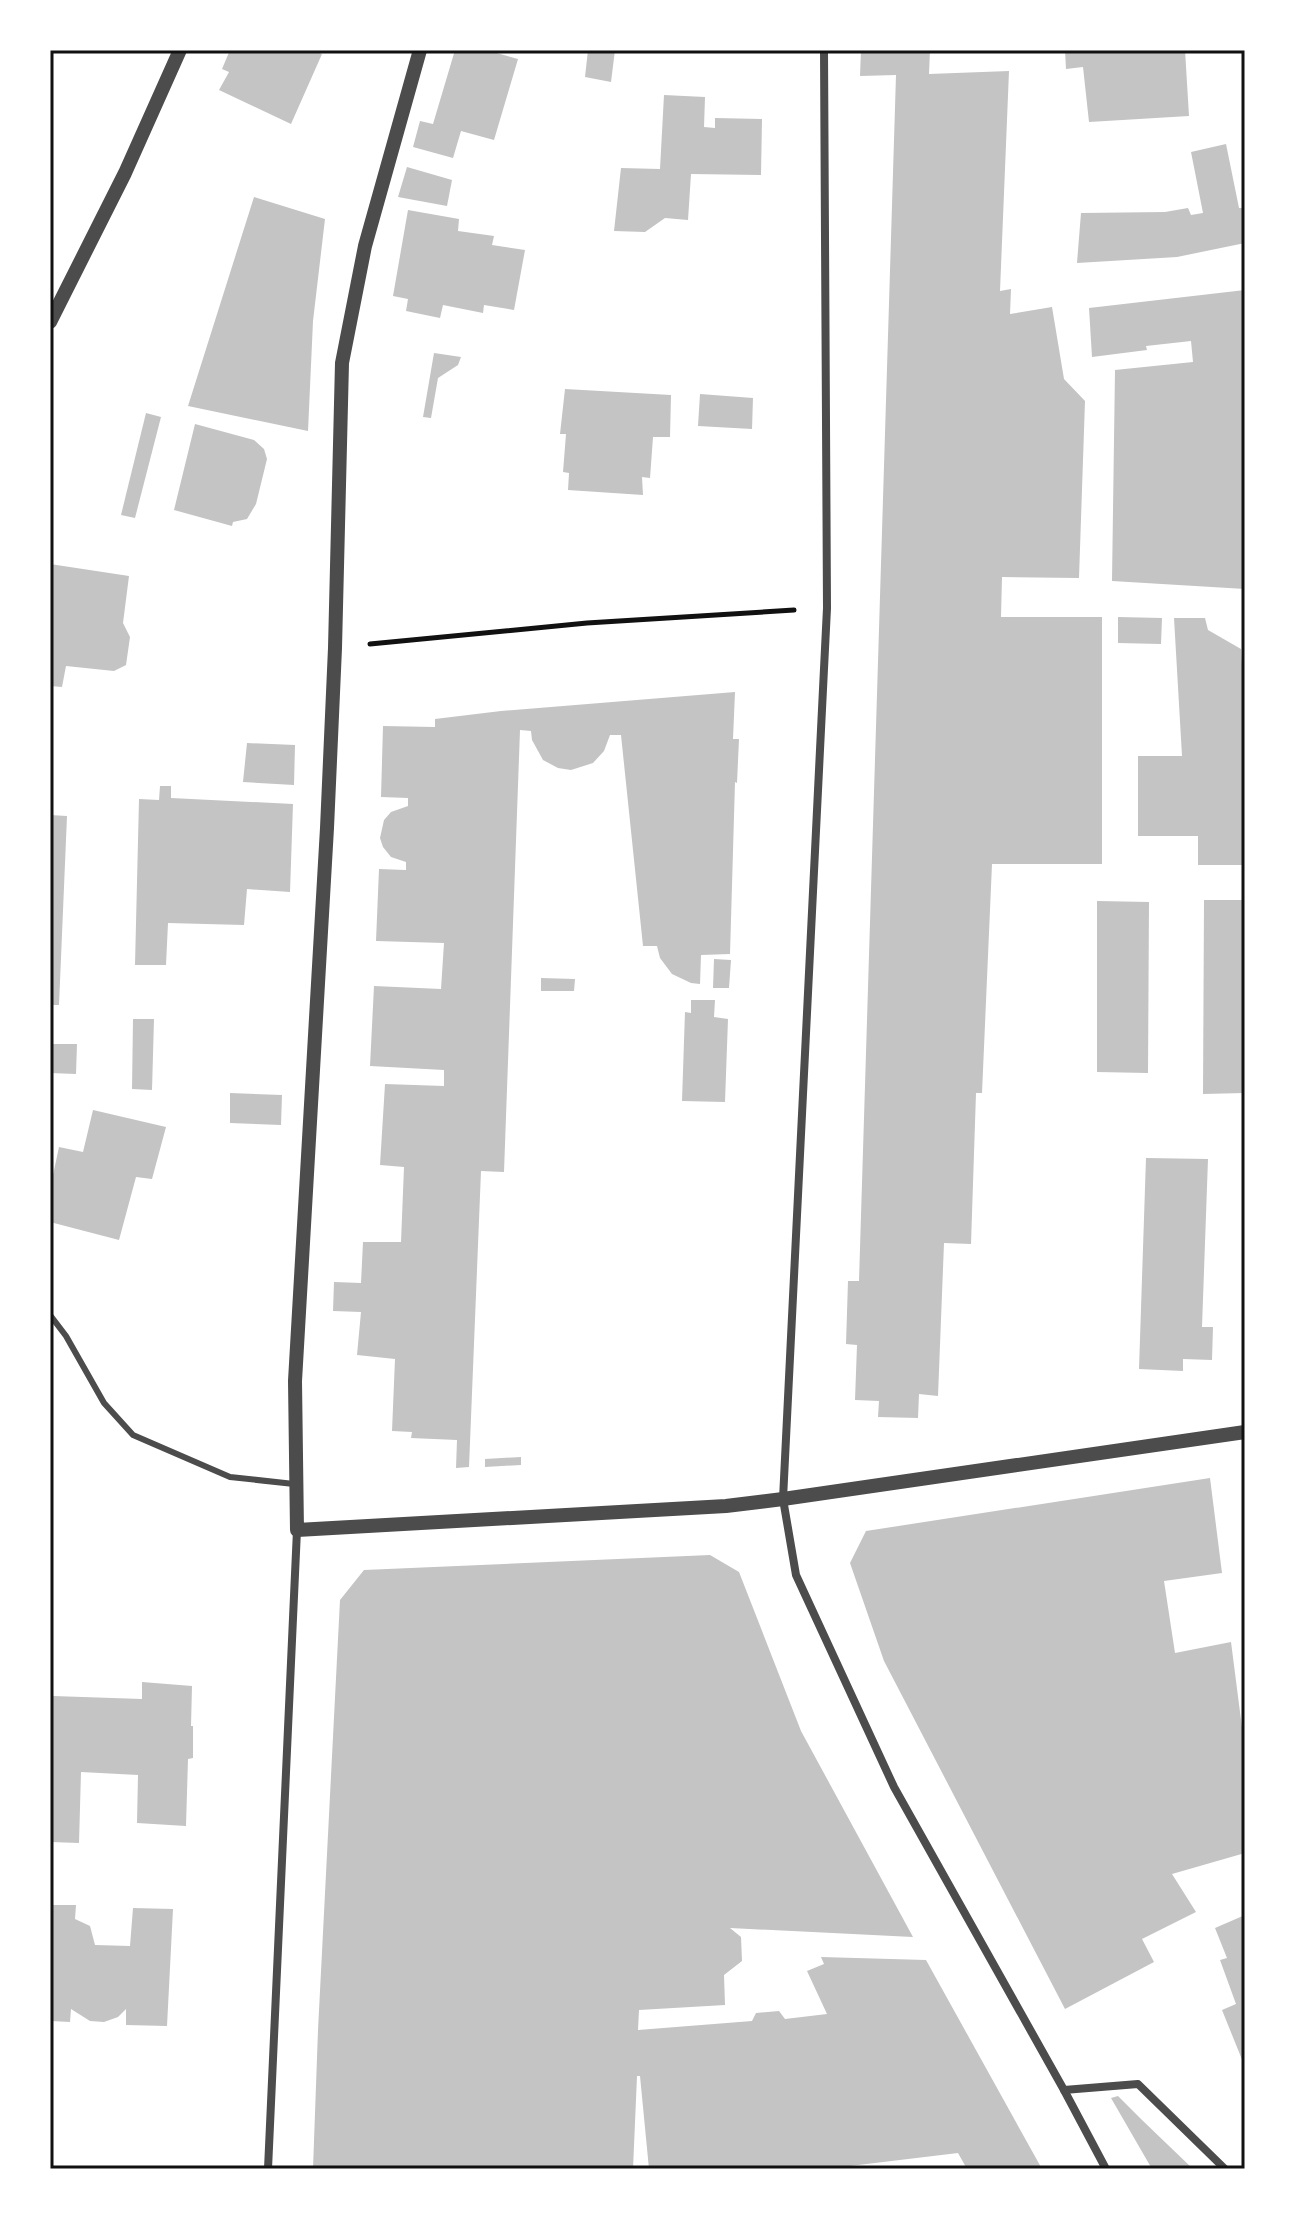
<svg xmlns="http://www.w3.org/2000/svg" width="1295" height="2219" font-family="Roboto,sans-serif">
  <rect width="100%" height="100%" fill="#fff"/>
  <g fill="#c4c4c4">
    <path d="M230,50H312L322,54L291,124L219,90L229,72L222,69Z"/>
    <path d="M455,50H486L518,59L494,140L461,131L453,158L413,147L420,121L433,124Z"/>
    <path d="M588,50H615L611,82L585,77Z"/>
    <path d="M861,50H930L929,74L1009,71L1000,291L1011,289L1010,314L1052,307L1064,379L1085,401L1079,578L1002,577L1001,617H1102V864H992L982,1093H976L971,1244L944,1243L938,1396L919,1394L918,1418L878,1417L879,1401L855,1400L857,1345L846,1344L848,1281H859L896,75L860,76Z"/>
    <path d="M1065,50H1185L1189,116L1089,122L1083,67L1066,69Z"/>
    <path d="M664,95L705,97L704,127L715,128V118L762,119L761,175L691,174L688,220L665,218L645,232L614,231L621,168L660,169Z"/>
    <path d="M1226,144L1239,208H1245V243L1177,257L1077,263L1081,213L1165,212L1188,208L1191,215L1203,213L1191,152Z"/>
    <path d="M407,167L452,180L447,206L398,197Z"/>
    <path d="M254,197L325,219L313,321L308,431L188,406Z"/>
    <path d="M408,210L459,219L458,231L494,236L492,245L525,250L514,310L484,305L483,313L443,305L440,318L406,311L408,299L393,296Z"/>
    <path d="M1245,290V589L1112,581L1115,370L1193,362L1191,341L1146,346L1147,350L1092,357L1089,308Z"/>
    <path d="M434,353L461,357L458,365L438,378L431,418L423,417Z"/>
    <path d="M565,389L671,395L670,437H653L650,478L642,477L643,495L568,490L569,473L563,472L566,434H560Z"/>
    <path d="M700,394L753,398L752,429L698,426Z"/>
    <path d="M146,413L161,417L135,518L121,515Z"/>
    <path d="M195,424L254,440L264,449L267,459L256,504L247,519L233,522L232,526L174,510Z"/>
    <path d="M50,564L129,576L123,623L130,637L126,665L114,671L66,666L62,687L50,686Z"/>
    <path d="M1118,617L1162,618L1161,644L1118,643Z"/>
    <path d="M1174,618H1205L1208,630L1241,649L1245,714V865H1198V836H1138V756H1182Z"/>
    <path d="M735,692L733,739H739L737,783L735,782L730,954L701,955L700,984L691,983L672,974L660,958L657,946H643L621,735H610L604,751L593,763L571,770L558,768L543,760L532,740L531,731L520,730L504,1172L481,1171L469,1467L456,1468L457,1440L411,1438L412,1432L392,1431L395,1359L357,1355L361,1312L333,1311L334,1282L361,1283L363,1242H401L404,1167L380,1165L385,1084L444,1086V1070L370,1066L374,986L441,989L444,943L376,941L379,869L406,870V862L391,857L383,847L380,838L384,820L391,812L408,806V798L381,797L383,726L435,727V719L501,711Z"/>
    <path d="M247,743L295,745L294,785L243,782Z"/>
    <path d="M160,786H171V798L293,804L290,892L247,889L244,925L168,923L166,965H135L139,799L159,800Z"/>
    <path d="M50,815L67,816L59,1005H50Z"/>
    <path d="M1204,900H1245V1093L1203,1094Z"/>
    <path d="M1097,901L1149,902L1148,1073L1097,1072Z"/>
    <path d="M714,959L731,960L729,988H713Z"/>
    <path d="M541,978L575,979L574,991H541Z"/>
    <path d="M691,1000H715L714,1017L728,1019L725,1102L682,1101L685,1012L691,1013Z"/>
    <path d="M133,1019H154L152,1090L132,1089Z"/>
    <path d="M50,1044H77L76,1074L50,1073Z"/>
    <path d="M230,1093L282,1095L281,1125L230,1123Z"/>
    <path d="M93,1110L166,1127L152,1179L136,1177L119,1240L50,1222V1189L59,1147L83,1152Z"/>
    <path d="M1146,1158L1208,1159L1202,1327H1213L1212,1360L1183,1359V1371L1139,1369Z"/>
    <path d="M521,1457V1465L485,1467V1459Z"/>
    <path d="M1210,1478L1222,1573L1164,1581L1175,1653L1231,1642L1245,1751V1853L1172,1874L1196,1912L1142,1939L1154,1962L1065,2009L884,1661L850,1563L866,1531Z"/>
    <path d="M710,1555L739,1572L801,1731L913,1937L730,1928L741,1937L742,1961L724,1975L725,2005L639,2010L638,2030L752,2021L756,2013L779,2011L785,2019L827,2014L807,1971L824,1964L821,1957L926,1960L1042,2169H967L958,2153L825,2169H649L640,2076H637L633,2169H313L318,2030L340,1600L364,1570Z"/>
    <path d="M142,1682L192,1686L191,1726H193V1758L188,1759L186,1826L137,1823L138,1775L81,1772L79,1843L50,1842V1698L53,1696L142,1699Z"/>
    <path d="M50,1905H76L75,1919L90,1926L95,1945L130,1946L133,1908L173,1909L167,2026L126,2025V2009L118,2017L104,2022L90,2021L71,2009L70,2022L50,2021Z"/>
    <path d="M1245,1915V2067L1222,2010L1236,2004L1220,1960L1227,1958L1215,1928Z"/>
    <path d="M1118,2096L1142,2120L1193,2169H1152L1111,2098Z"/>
  </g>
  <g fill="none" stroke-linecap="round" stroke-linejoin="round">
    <path stroke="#111" stroke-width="5" d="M370,644L587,623L794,610"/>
    <path stroke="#4c4c4c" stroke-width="6" d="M50,1315L66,1336L104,1403L133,1435L230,1477L294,1484"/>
    <g stroke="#4c4c4c" stroke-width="8">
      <path d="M824,50L827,608L783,1499L796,1575L894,1787L1064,2090L1106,2169"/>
      <path d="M1064,2090L1138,2084L1225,2169"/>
      <path d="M268,2169L297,1530"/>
    </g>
    <g stroke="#4c4c4c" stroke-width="14">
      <path d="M420,50L365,246L342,363L335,648L327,828L295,1381L297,1530L726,1506L783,1499L1245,1432"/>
      <path d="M50,322L125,173L180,50"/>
    </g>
  </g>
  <rect width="1295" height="2219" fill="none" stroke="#ffffff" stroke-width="104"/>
  <rect x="52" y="52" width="1191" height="2115" fill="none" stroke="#111" stroke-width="3"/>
</svg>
